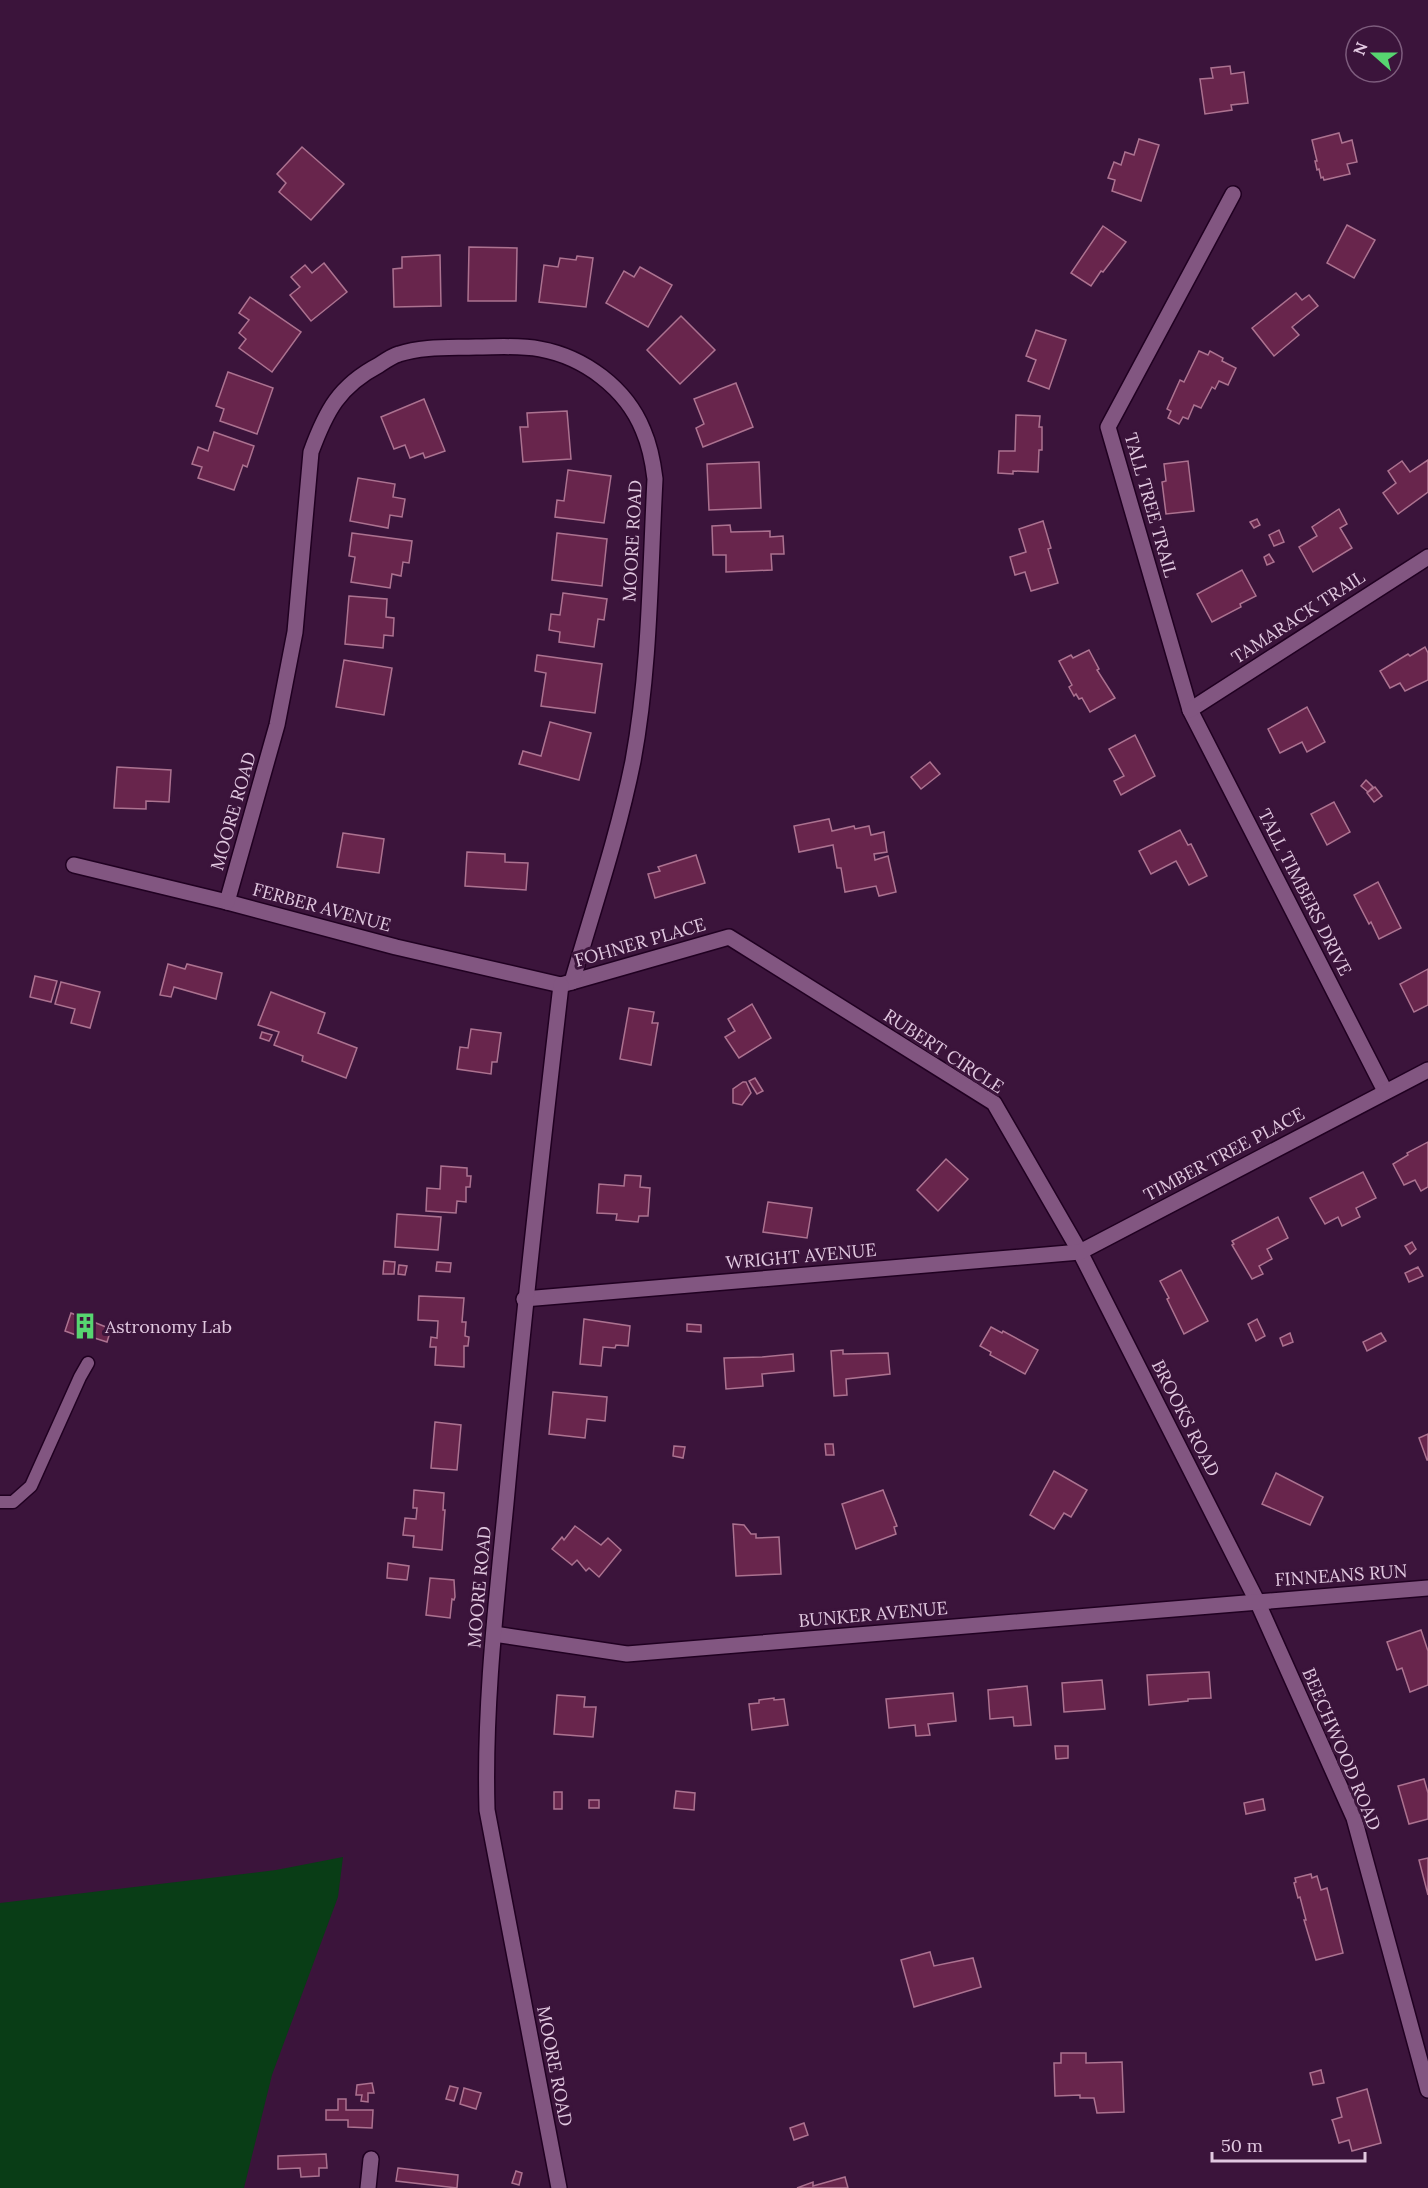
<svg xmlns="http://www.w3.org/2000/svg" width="1428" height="2188" font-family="Lora,serif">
  <rect width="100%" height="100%" fill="#3b143b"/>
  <path fill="#093d16" d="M343,1857L338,1897L272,2075L244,2188H0V1903L276,1870Z"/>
  <g fill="#68254c" stroke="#ac7290" stroke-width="1.5">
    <path d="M1230,66L1231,74L1244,72L1248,103L1231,105L1232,110L1205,114L1200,79L1213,78L1211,68Z"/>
    <path d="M1339,133L1342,143L1352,140L1357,162L1347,164L1350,174L1324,180L1323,177L1321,178L1319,169L1317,170L1315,161H1317L1312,140Z"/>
    <path d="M1139,139L1159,145L1141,201L1112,191L1115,180L1108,178L1114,162L1121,165L1125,152L1134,155Z"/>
    <path d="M302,147L344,184L311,220L279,192L286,183L277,174Z"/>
    <path d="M1347,225L1375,240L1354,278L1327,263Z"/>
    <path d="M1103,226L1126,242L1103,272L1101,271L1091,286L1071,273Z"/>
    <path d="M469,247L517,248L516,301H468Z"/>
    <path d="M440,255L441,306L394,307L393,269L402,268V257Z"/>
    <path d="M577,256L593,258L586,307L539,302L544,265L558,267L560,258L576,260Z"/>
    <path d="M324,263L347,292L311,321L290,295L300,287L291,277L305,265L312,273Z"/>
    <path d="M640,267L672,285L648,327L606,303L624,271L634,277Z"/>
    <path d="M1296,293L1302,300L1309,295L1318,306L1292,327L1299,335L1274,356L1252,328Z"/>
    <path d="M250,297L301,332L272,372L239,348L246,339L239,333L249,320L239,313Z"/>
    <path d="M681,316L715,350L680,384L647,350Z"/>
    <path d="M1036,330L1066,340L1049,389L1028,381L1036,360L1026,356Z"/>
    <path d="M1199,351L1208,355L1210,351L1223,358L1222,361L1236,368L1228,385L1219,381L1215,389L1212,387L1201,408L1194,405L1188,419L1183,417L1179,424L1168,418L1171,411L1167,409L1180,380L1184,382Z"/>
    <path d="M228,372L273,388L257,434L220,421L224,409L216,406Z"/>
    <path d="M736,383L753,427L703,447L696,428L704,424L694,399Z"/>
    <path d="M424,399L445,451L425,458L423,453L410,458L405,445L394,449L381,417Z"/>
    <path d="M567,411L571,459L523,462L520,427H528L527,413Z"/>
    <path d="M1016,415L1040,416L1039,427H1042V450H1039L1038,472L1013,471V474L998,473L999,451H1015Z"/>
    <path d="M214,432L254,446L247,467L243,465L234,490L198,478L202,467L192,464L198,447L208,451Z"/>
    <path d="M1428,460V492L1398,514L1383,493L1396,483L1388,471L1402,461L1410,472Z"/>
    <path d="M1188,461L1194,511L1166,514L1162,482L1166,481L1164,464Z"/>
    <path d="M759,462L761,508L709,510L707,464Z"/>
    <path d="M568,470L611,476L604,523L555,517L557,500L564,501Z"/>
    <path d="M358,478L395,484L393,497L405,499L402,517L390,515L388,528L350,521Z"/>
    <path d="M1339,509L1347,524L1340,528L1352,548L1313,572L1299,547L1317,536L1312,527Z"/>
    <path d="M1257,519L1260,525L1254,528L1250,522Z"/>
    <path d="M1043,521L1051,548L1048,549L1058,583L1031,591L1025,572L1015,575L1010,557L1026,552L1019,529Z"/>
    <path d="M730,525L731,532L770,531V537L783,536L784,554H771L772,570L726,572V555H713L712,526Z"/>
    <path d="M1279,530L1284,542L1274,546L1269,535Z"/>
    <path d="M352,533L412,541L409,563L403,562L401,576L392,574L390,588L351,582L355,557L349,556Z"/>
    <path d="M557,533L607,539L602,586L552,580Z"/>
    <path d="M1269,554L1274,562L1267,565L1264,557Z"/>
    <path d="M1242,570L1256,596L1240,604L1241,607L1212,622L1197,594Z"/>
    <path d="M563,593L607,599L604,620L598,619L594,647L559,642L560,632L549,630L551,614L560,615Z"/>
    <path d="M349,596L387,599L386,617L394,618L393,636L384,635L383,648L345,644Z"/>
    <path d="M1425,647L1428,653V680L1405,691L1400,683L1390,688L1380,671L1408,654L1410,656Z"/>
    <path d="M1089,650L1099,669L1097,670L1115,698L1090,712L1082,698L1079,699L1076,694L1074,696L1069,687L1072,685L1059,661L1071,655L1073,658Z"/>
    <path d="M537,655L602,664L595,713L541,706L546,673L535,671Z"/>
    <path d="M344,660L392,668L384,715L336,707Z"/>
    <path d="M1307,707L1325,742L1307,752L1302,742L1280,753L1268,729Z"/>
    <path d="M550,722L591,733L579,780L519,764L523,751L541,756Z"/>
    <path d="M1135,735L1155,776L1121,795L1114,781L1124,776L1109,749Z"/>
    <path d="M930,762L940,774L921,789L911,777Z"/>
    <path d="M117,767L171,770L169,802L146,801V809L114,808Z"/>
    <path d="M1366,780L1373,787L1368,792L1361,786Z"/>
    <path d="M1375,787L1382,796L1374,802L1367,793Z"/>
    <path d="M1334,802L1350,832L1327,845L1311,814Z"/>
    <path d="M829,819L832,831L854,826L855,829L869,826L871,835L884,832L887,852L874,854L875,860L888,856L896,892L879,896L876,886L845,892L841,868H837L833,845L799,852L794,826Z"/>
    <path d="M1180,830L1188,845L1191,844L1207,876L1189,885L1176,861L1151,874L1139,851Z"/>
    <path d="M343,833L384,839L379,873L337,867Z"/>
    <path d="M467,852L505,854V862L528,863L526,890L465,886Z"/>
    <path d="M696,855L705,883L655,898L648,874L660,871L658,867Z"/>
    <path d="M1378,882L1401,928L1379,939L1371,922L1369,924L1354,895Z"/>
    <path d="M168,964L185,969L187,964L222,973L216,999L174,987L171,997L160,995Z"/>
    <path d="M1428,969V1005L1414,1012L1400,984Z"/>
    <path d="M35,976L57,981L51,1002L30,997Z"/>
    <path d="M61,982L100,992L90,1028L71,1023L75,1009L55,1004Z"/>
    <path d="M271,992L325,1013L318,1033L357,1048L346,1078L302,1061L303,1056L274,1045L279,1032L258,1025Z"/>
    <path d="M752,1004L771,1038L739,1058L725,1037L735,1031L728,1019Z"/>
    <path d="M629,1008L654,1012L652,1023H658L651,1065L620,1059Z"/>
    <path d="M471,1029L501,1033L497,1062H492L491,1074L457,1069L460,1047L468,1048Z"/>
    <path d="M262,1032L272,1035L269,1041L260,1038Z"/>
    <path d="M755,1078L763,1091L757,1094L749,1081Z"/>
    <path d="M743,1082H746L751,1093L742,1105L733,1103V1089Z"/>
    <path d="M1428,1142V1187L1421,1191L1415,1180L1404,1185L1393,1164L1408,1155L1407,1153Z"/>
    <path d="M946,1159L968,1179L938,1211L917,1190Z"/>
    <path d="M441,1166L467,1168V1176H471L470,1187H466V1202L457,1201L456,1213L426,1211L427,1188L440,1189Z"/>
    <path d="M1363,1172L1376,1198L1356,1208L1360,1217L1342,1226L1338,1217L1325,1224L1310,1198Z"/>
    <path d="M625,1175L641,1176L640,1187L650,1188L648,1216H639L638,1222L616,1220L617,1214L597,1213L599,1184L624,1186Z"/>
    <path d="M768,1202L812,1208L807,1238L763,1232Z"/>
    <path d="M397,1214L441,1217L438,1250L395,1247Z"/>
    <path d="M1278,1217L1288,1238L1267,1249L1272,1259L1259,1266L1263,1274L1252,1279L1232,1245L1234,1244L1232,1241Z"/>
    <path d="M1412,1242L1416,1249L1410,1254L1405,1246Z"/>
    <path d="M384,1261L395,1262L394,1274H383Z"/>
    <path d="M437,1262L451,1263L450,1272L436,1271Z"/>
    <path d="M399,1265L407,1266L405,1275L398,1274Z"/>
    <path d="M1418,1267L1423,1276L1409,1282L1405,1273Z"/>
    <path d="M1181,1270L1208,1321L1184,1334L1167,1299L1169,1298L1160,1281Z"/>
    <path d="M419,1296L464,1298L462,1322H466L465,1336L469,1337L468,1346H464V1367L435,1365L436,1347H430L431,1337L437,1338L438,1321L418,1320Z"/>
    <path d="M71,1313L111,1329L107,1342L88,1336L87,1339L65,1331Z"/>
    <path d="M584,1319L630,1326L628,1346L616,1345L615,1348L603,1347L601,1366L580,1364Z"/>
    <path d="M1257,1319L1265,1336L1256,1341L1248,1324Z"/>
    <path d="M687,1324L701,1325V1332L687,1331Z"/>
    <path d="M991,1327L1002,1333L1003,1331L1038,1350L1025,1374L990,1355L991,1352L980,1346Z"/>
    <path d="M1290,1333L1293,1342L1283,1346L1280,1338Z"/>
    <path d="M1381,1333L1386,1341L1367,1351L1363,1342Z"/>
    <path d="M843,1350V1354L888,1353L890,1374L846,1379L847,1395L834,1396L831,1351Z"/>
    <path d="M793,1354L794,1371L762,1374L763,1386L726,1389L724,1358L762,1357Z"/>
    <path d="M553,1392L607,1397L605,1421L587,1419L585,1438L549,1434Z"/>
    <path d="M435,1422L461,1425L457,1470L431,1468Z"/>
    <path d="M1428,1434V1460H1427L1419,1438Z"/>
    <path d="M825,1444H833L834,1455H826Z"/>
    <path d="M674,1446L685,1447L683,1458L673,1456Z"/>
    <path d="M1054,1471L1087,1490L1071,1517L1064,1513L1054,1529L1030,1515Z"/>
    <path d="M1276,1473L1323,1497L1310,1525L1262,1504Z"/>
    <path d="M414,1490L444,1493L443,1510H445L442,1550L413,1547L414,1536L403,1535L405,1518L416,1519L417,1508H413Z"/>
    <path d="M883,1490L897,1526L894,1527L896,1534L856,1549L842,1504Z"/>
    <path d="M733,1524L744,1525L751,1534H756V1538L779,1537L781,1574L736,1576Z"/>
    <path d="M575,1526L601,1545L608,1538L621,1550L599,1577L589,1568L586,1571L577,1560L572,1565L552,1549L562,1537L564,1540Z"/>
    <path d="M388,1563L409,1566L407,1580L387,1578Z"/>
    <path d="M430,1578L454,1580L455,1597L454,1600L452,1599L450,1618L426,1615Z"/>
    <path d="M1421,1630L1428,1651V1685L1410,1692L1402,1668L1397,1670L1387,1642Z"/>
    <path d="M1209,1672L1211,1698L1188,1699V1701L1149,1705L1147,1675Z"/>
    <path d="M1102,1680L1105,1709L1064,1712L1062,1683Z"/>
    <path d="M1027,1686L1031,1725L1014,1726L1013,1717L990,1719L988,1690Z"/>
    <path d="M953,1693L956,1721L928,1724L930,1735L916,1736L915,1725L889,1728L886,1699Z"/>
    <path d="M557,1695L585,1697L584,1707H596L593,1737L554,1734Z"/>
    <path d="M774,1698V1700L784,1699L788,1725L752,1730L749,1704L759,1703V1700Z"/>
    <path d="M1055,1746H1068V1758L1056,1759Z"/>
    <path d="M1424,1779L1428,1793V1819L1409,1824L1398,1786Z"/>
    <path d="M676,1791L695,1793L694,1810L674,1808Z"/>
    <rect x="554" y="1792" width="8" height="17"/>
    <path d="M1263,1799L1265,1810L1246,1814L1244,1803Z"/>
    <rect x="589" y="1800" width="10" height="8"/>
    <path d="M1428,1858V1895L1419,1860Z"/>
    <path d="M1311,1874L1312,1878L1317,1876L1321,1890L1327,1888L1343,1953L1316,1960L1304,1920H1306L1300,1897L1298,1898L1294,1883L1296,1882L1295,1878Z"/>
    <path d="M930,1952L934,1966L973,1958L981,1987L914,2007L901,1960Z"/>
    <path d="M1061,2053H1086V2063L1122,2062L1124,2112L1097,2113L1094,2098H1080V2095L1055,2096L1054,2063H1061Z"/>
    <path d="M1321,2070L1324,2083L1313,2085L1310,2073Z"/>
    <path d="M372,2083L374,2093H368V2102L361,2101L362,2095H356L357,2085Z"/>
    <path d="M450,2086L458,2088L454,2101L446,2099Z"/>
    <path d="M464,2088L481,2093L476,2109L460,2104Z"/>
    <path d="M1367,2089L1381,2143L1352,2151L1349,2140L1339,2143L1333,2122L1332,2120L1342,2117L1337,2098Z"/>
    <path d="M338,2099H346V2110H373L372,2128L348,2127V2120H326V2110H338Z"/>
    <path d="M804,2123L808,2135L794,2140L790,2128Z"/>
    <path d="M326,2154L327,2168H319V2176L301,2177L300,2168L278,2169V2156Z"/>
    <path d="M398,2168L458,2175L457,2188L396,2181Z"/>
    <path d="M516,2171L522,2173L519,2185L512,2183Z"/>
    <path d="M845,2177L848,2188H797L813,2182V2186Z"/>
  </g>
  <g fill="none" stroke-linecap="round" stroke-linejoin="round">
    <g stroke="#200021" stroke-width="15">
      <path id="lane" d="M0,1502H13L31,1486L80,1377L88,1363"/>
    </g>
    <g stroke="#200021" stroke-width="18">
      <g id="street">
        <path d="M1233,194L1108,427L1190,710L1385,1091"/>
        <path d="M1190,710L1428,557"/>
        <path d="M74,865L227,902L396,947L561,985L729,937L994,1103L1080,1252L1257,1601L1354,1818L1428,2090"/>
        <path d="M227,902L277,725L295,632L311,452C326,411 339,386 379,365C385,361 392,356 399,354C423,346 451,348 476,347C497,347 519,345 540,349C584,357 626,388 643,430C650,446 653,462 655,479C650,573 650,669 633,761C618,836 593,909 572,982"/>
        <path d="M524,1299L1080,1252L1428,1070"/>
        <path d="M494,1634L627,1654L1428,1588"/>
        <path d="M368,2188L371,2159"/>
        <path d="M559,2188L487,1810C484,1707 496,1605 506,1503C522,1330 541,1157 561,985"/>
      </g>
    </g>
    <use href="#lane" stroke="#825681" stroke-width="12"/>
    <use href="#street" stroke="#825681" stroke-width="15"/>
  </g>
  <defs>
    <g id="building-bare" transform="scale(2.07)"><path d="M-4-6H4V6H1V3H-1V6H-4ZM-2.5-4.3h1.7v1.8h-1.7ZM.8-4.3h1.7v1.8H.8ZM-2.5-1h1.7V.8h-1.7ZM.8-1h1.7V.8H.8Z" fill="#57d570" stroke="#3b143b" stroke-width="2.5" paint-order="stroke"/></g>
  </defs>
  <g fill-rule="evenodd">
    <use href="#building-bare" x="85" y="1326"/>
  </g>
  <g text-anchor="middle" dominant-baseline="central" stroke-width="6" stroke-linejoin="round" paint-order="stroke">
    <g font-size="18" fill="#e1c8e0" stroke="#3b143b">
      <text transform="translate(1151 505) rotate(74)">TALL TREE TRAIL</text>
      <text transform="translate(632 541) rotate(-87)">MOORE ROAD</text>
      <text transform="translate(1298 617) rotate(-33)">TAMARACK TRAIL</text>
      <text transform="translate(233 811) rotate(-74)">MOORE ROAD</text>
      <text transform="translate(1305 892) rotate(63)">TALL TIMBERS DRIVE</text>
      <text transform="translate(322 907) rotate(15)">FERBER AVENUE</text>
      <text transform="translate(640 942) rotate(-16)">FOHNER PLACE</text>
      <text transform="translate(944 1051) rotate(33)">RUBERT CIRCLE</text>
      <text transform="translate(1224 1154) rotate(-28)">TIMBER TREE PLACE</text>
      <text transform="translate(801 1256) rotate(-5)">WRIGHT AVENUE</text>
      <text transform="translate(1186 1418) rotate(63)">BROOKS ROAD</text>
      <text transform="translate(1341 1575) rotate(-4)">FINNEANS RUN</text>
      <text transform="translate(479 1587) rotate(-85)">MOORE ROAD</text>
      <text transform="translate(873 1614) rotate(-5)">BUNKER AVENUE</text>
      <text transform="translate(1342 1749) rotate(67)">BEECHWOOD ROAD</text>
      <text transform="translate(555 2066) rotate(79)">MOORE ROAD</text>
    </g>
    <g font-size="18" fill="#e1c8e0" stroke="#3b143b" text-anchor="start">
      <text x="105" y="1326">Astronomy Lab</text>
    </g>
  </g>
  <g transform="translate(1374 54) rotate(291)"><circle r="28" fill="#3b143b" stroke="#7d5c7d" stroke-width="1.5"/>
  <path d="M0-4.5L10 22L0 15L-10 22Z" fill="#57d570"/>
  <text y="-9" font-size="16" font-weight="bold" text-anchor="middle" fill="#e1c8e0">N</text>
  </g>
  <path d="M1212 2152v9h153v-9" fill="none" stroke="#e1c8e0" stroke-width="3"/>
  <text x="1221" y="2152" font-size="18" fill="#e1c8e0" stroke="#3b143b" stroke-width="4.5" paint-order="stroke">50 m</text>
</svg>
